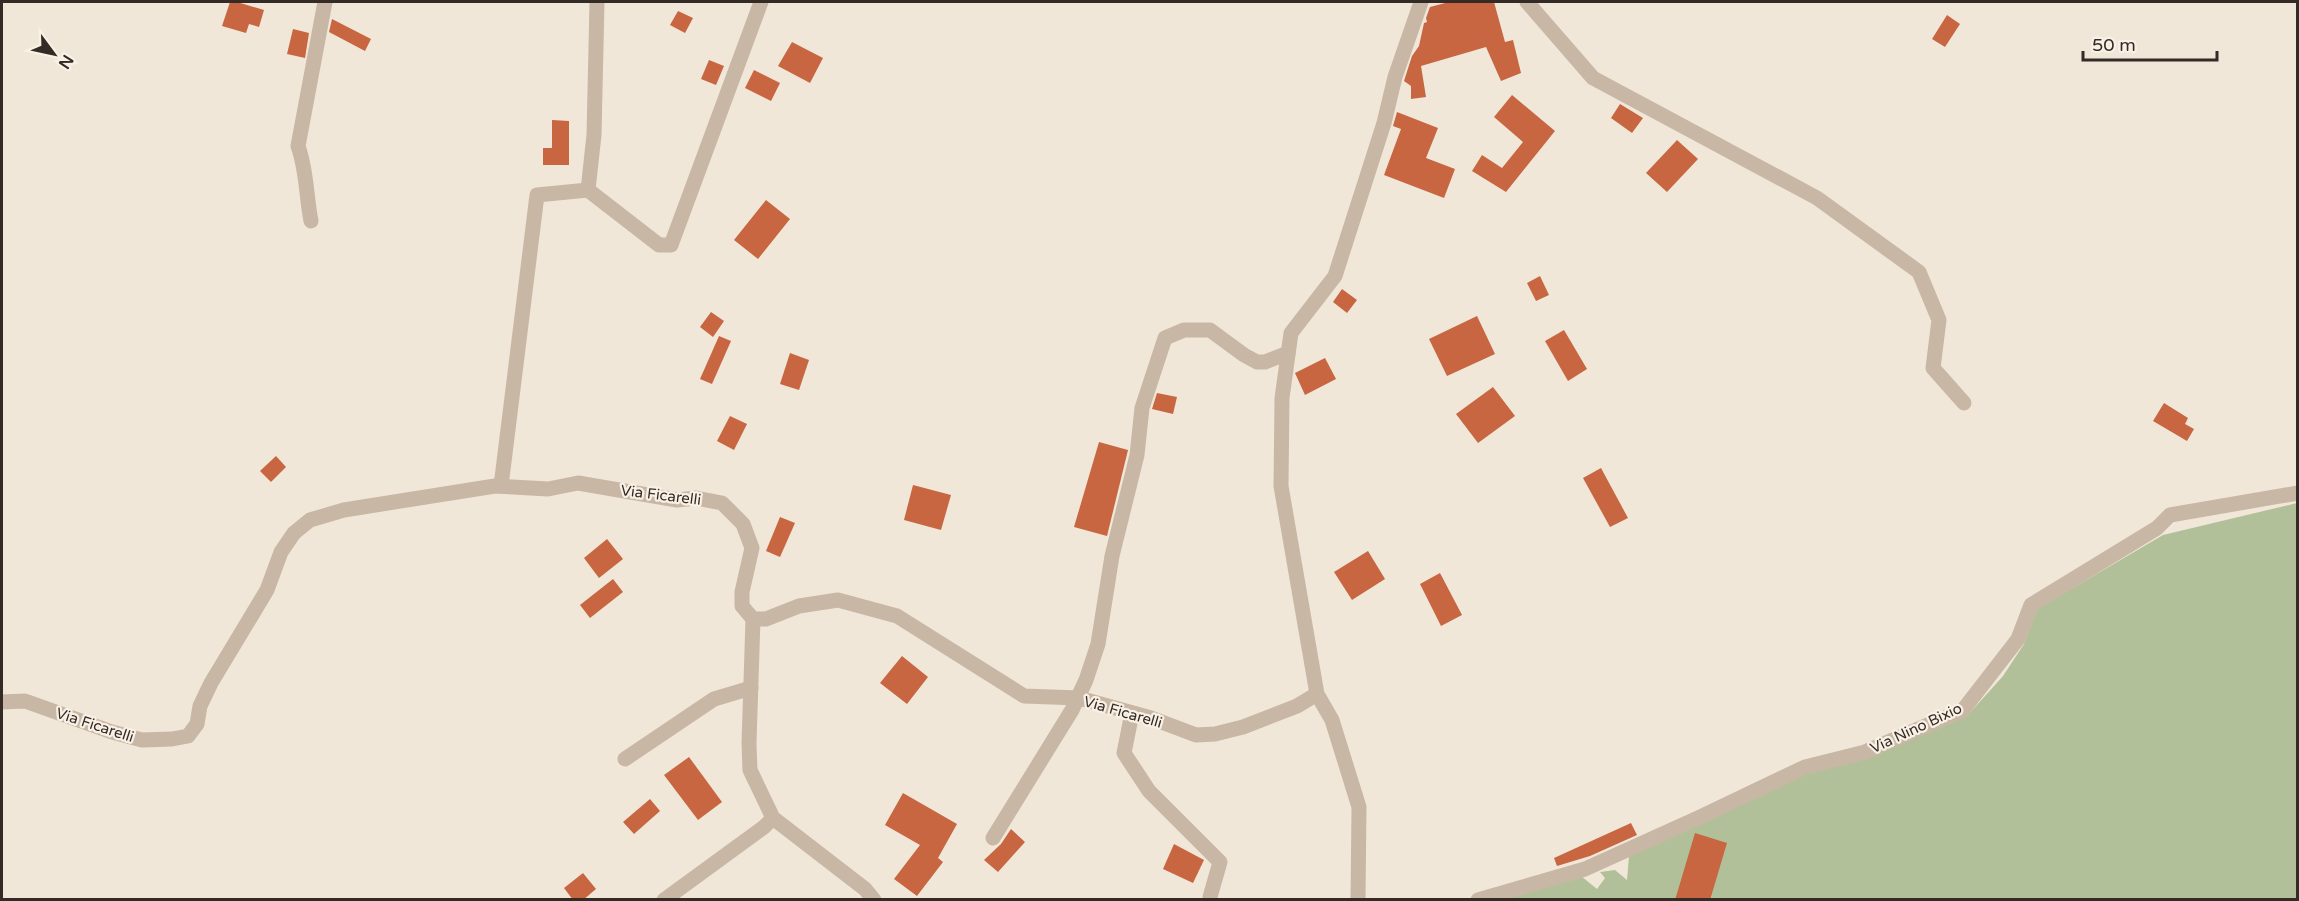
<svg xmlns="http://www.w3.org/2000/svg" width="2299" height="901" font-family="'Varela Round',sans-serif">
  <rect width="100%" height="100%" fill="#f1e7d9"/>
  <path fill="#b2c099" d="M2297,503V899L1499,900L1581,876L1597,889L1605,878L1600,872L1615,870L1627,880L1629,856L1805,773L1967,716L2003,676L2024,644L2037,609L2163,535Z"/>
  <g fill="#c76641">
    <path d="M230,2H237L264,10L259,27L249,24L246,33L222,26Z"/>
    <path d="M1449,2H1494L1505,42L1513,40L1521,73L1501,81L1486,47L1421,66L1426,97L1411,99V86L1404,81L1412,56L1419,46L1424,23L1427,22L1426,18L1430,7Z"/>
    <path d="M678,11L693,18L685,33L670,25Z"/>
    <path d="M1947,15L1960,24L1945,47L1932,39Z"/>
    <path d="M332,19L371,39L365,51L329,32Z"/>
    <path d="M293,29L309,33L305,58L287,54Z"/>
    <path d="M792,42L823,58L810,83L778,66Z"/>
    <path d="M709,60L724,66L716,85L701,79Z"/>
    <path d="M754,70L780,83L771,101L745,88Z"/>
    <path d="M1512,95L1555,131L1506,192L1472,171L1482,155L1502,168L1523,142L1494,117Z"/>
    <path d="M1620,104L1643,118L1632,133L1611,118Z"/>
    <path d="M1397,112L1438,128L1426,158L1455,169L1444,198L1384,175L1401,129L1393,126Z"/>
    <path d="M552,120L569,121V165H543V148H552Z"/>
    <path d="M1677,140L1698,159L1667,192L1646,173Z"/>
    <path d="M766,200L790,219L758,259L734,240Z"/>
    <path d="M1540,276L1549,295L1536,301L1527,283Z"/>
    <path d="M1342,289L1357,300L1347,313L1333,302Z"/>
    <path d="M711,312L724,321L713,337L700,327Z"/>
    <path d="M1477,316L1495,354L1447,376L1429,339Z"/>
    <path d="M1564,330L1587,369L1568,381L1545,341Z"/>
    <path d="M719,336L731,341L712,384L700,379Z"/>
    <path d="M790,353L809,360L799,390L780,384Z"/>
    <path d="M1325,358L1336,379L1305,395L1295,373Z"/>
    <path d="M1493,387L1515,416L1478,443L1456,414Z"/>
    <path d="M1157,393L1177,397L1173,414L1152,409Z"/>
    <path d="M2164,403L2188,418L2185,424L2194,429L2187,441L2153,421Z"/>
    <path d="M730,416L747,424L734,450L717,441Z"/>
    <path d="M1099,442L1128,450L1107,536L1074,527Z"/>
    <path d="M276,456L286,467L271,482L260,471Z"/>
    <path d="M1601,468L1628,518L1610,527L1583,478Z"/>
    <path d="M913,485L951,495L941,530L904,520Z"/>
    <path d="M780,517L795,523L780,557L766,551Z"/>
    <path d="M607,539L623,559L599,578L584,558Z"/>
    <path d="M1368,551L1385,579L1352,600L1334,572Z"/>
    <path d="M1440,573L1462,615L1441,626L1420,584Z"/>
    <path d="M613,579L623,592L590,618L580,605Z"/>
    <path d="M902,656L928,677L907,704L880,683Z"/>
    <path d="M689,757L722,802L698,820L664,775Z"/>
    <path d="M903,793L957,824L938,858L943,862L917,896L894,879L920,845L885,825Z"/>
    <path d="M650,799L660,811L634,834L623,822Z"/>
    <path d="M1631,823L1637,835L1590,856L1557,866L1554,858Z"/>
    <path d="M1011,829L1025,842L998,872L984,860L1001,844Z"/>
    <path d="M1695,833L1727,843L1710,900H1675Z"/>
    <path d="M1174,844L1204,860L1193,883L1163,869Z"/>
    <path d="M583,873L596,889L583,900H573L564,888Z"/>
  </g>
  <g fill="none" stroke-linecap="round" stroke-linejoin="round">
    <g stroke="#c9b7a5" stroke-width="15">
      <path d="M1527,2L1593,78L1817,198L1919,272L1939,320L1933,368L1964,403"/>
      <path d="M588,190L659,245H671L761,2"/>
      <path d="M311,221C306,196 307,171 298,146L325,2"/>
      <path d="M501,486L537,195L588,190L594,135L597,2"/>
      <path d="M753,619L749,743L750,770L773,818L865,889L874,900"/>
      <path d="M2,702L25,701L112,732L142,740L172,739L188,736L197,724L200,706L211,683L267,590L281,552L294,533L310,520L344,510L495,486L548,489L578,483L677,500L696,498L722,503L743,524L752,548L742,592V606L753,619H766L799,606L838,600L897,616L1024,696L1079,698L1151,718L1196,735L1215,734L1243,727L1297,706L1317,694"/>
      <path d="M1132,713L1124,753L1149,791L1220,862L1210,897"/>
      <path d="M625,759L714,699L751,688"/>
      <path d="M993,838L1072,710L1086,680L1098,644L1112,556L1137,455L1142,408L1165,338L1184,330H1210L1244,355L1257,362H1265L1288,353"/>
      <path d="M664,900L764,827L773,818"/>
      <path d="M1358,900L1359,807L1332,720L1317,694L1281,486L1282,398L1291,333L1335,276L1384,123L1395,77L1421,2"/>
      <path d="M1478,900L1585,869L1700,817L1805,767L1865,752L1963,710L2018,639L2031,605L2157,528L2170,515L2298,493"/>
    </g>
  </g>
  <g text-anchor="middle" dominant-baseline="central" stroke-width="4.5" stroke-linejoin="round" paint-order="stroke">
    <g font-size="15" fill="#352b26" stroke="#f9f1e5">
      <text transform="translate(661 495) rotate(7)">Via Ficarelli</text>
      <text transform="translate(1123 712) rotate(16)">Via Ficarelli</text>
      <text transform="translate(95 725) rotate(18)">Via Ficarelli</text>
      <text transform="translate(1916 728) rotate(-25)">Via Nino Bixio</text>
    </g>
  </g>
  <rect width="2299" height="901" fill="none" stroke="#352b26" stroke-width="6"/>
  <g transform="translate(54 54) rotate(123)" stroke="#f9f1e5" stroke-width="4.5" paint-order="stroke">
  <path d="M0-4.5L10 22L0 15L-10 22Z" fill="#352b26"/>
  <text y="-9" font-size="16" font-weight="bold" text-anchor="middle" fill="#352b26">N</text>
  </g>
  <path d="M2083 51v9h134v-9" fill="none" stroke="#352b26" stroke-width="3"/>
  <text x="2092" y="51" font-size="18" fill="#352b26" stroke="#f9f1e5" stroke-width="4.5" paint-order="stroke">50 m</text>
</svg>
